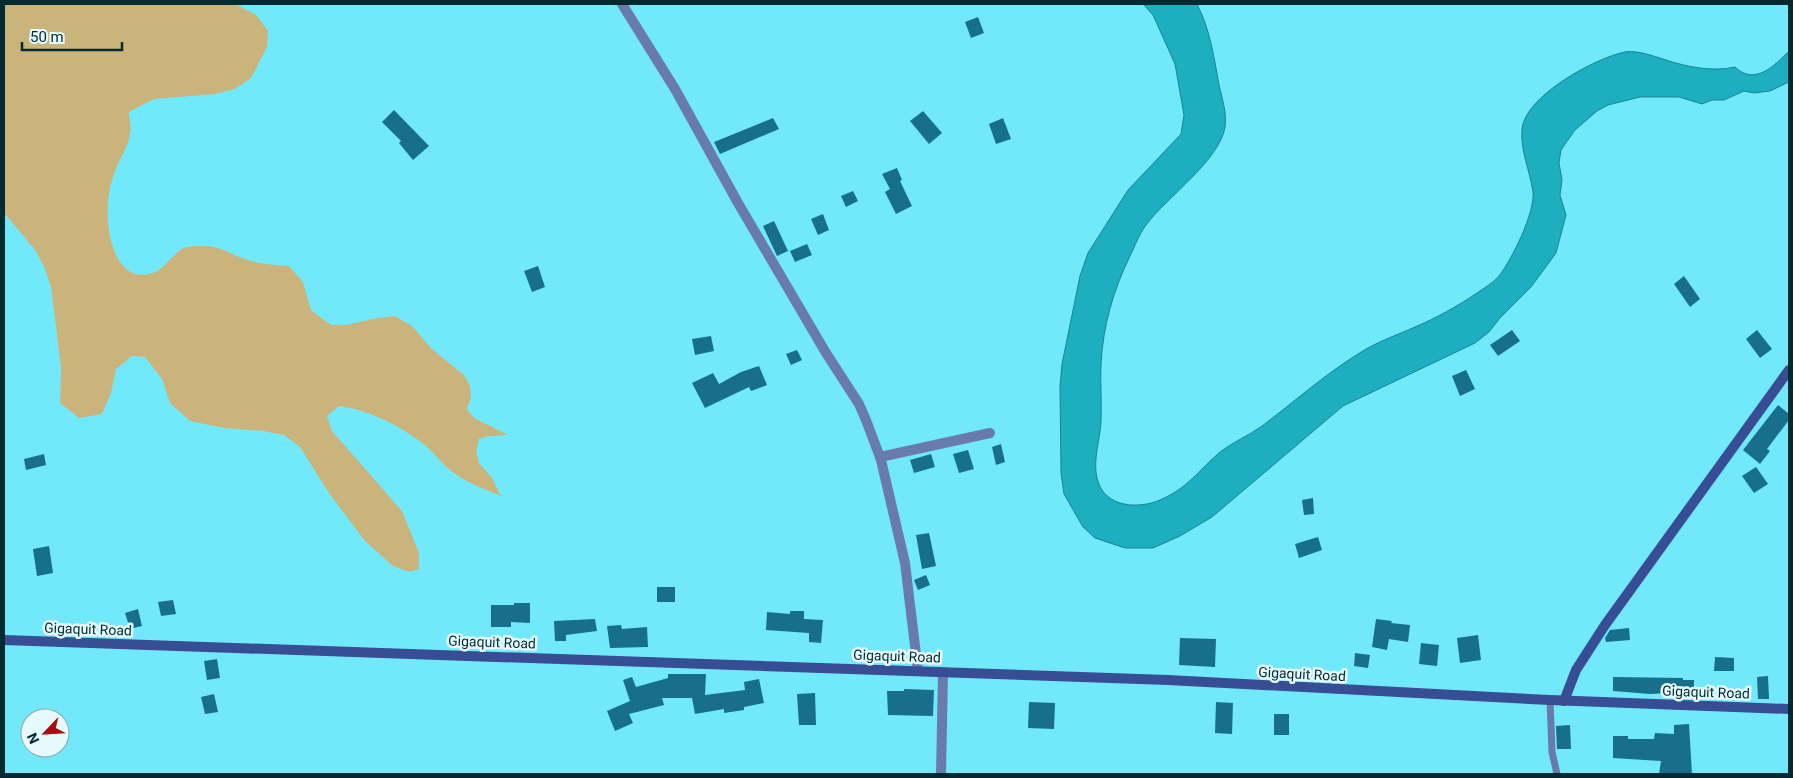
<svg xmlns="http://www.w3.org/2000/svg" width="1793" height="778" font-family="Roboto,sans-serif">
  <rect width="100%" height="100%" fill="#72e9fb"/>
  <path fill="#cbb47b" d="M4,4H235L256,15L268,31L267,47L251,78L235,89L215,94L154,99L129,112C129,119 132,127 130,134C128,146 122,155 117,166C112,178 108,193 108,207C106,231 115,282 149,274C164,271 170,256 182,249C186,246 196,246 201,246C223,246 228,254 248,260C261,264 275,265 289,266L303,282L311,310L331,325H346L377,318L395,316L412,326L432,349L464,375L470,386L471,398L467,409L474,418L508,435L488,436L479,439L476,451L479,463L492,478L501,496C484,489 465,482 450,470C441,463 434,453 426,446C401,426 370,410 339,406L327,416L332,431L402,511L419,553V569L410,572L393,566L365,541L329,493L300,447L284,435L263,431L224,428L190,421L170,403L162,379L145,357L132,356L116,369L111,393L102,414L79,418L60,403L61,368L51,287L45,269L36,251L4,213Z"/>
  <path fill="#1daebf" stroke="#158694" d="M1143,4H1197C1210,29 1214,57 1219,85C1222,98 1227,113 1225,127C1220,160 1166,198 1146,225C1139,234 1135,246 1130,256C1113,291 1103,326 1101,364C1100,383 1102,402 1101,421C1100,444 1089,469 1102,490C1114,508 1142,508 1160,500C1188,488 1198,471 1220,452C1233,442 1248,436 1262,426C1294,402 1324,375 1358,354C1376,342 1395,336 1415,327C1436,318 1458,306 1477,293C1484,288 1493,283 1499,276C1512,259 1535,213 1533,192C1530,171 1520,150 1522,129C1525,96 1595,58 1625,52C1638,50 1653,56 1666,60C1687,67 1713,72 1735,67C1755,86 1774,66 1789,51V82L1770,91L1754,93L1744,91L1724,100H1712L1702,104L1679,97H1640L1608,105L1597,111L1575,130L1561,150L1559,163L1562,180L1560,195L1566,215L1556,253L1531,287L1500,318L1489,332L1475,343L1343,406L1212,517L1180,536L1153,548H1125L1095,538L1083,527L1064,494L1061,473L1060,386L1062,364L1080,276L1088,253L1128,190L1181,134L1184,115L1175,64L1153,15Z"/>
  <g fill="#176e8d">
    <path d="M978,17L984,33L971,38L965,22Z"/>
    <path d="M394,110L429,146L413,160L399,143L401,141L382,122Z"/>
    <path d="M923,111L942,133L929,144L910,121Z"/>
    <path d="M773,118L779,129L720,154L714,142Z"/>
    <path d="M1003,118L1011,139L996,144L989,124Z"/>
    <path d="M897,168L902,180L900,181L912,206L896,214L885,192L890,189L882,174Z"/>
    <path d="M853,191L858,201L846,207L841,196Z"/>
    <path d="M823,214L829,230L818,235L811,219Z"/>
    <path d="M774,221L788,251L777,256L763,226Z"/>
    <path d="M807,244L812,255L795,262L790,251Z"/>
    <path d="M538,266L545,287L532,292L524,271Z"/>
    <path d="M1684,276L1700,299L1690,307L1674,284Z"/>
    <path d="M1512,330L1520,341L1498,356L1490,345Z"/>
    <path d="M1757,330L1772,349L1760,358L1746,339Z"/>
    <path d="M711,336L714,351L695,355L692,339Z"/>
    <path d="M797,350L802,360L791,365L786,354Z"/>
    <path d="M759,366L767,385L751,391L749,387L705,408L692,383L713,373L719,384L741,372Z"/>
    <path d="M1466,370L1475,389L1460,396L1452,376Z"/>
    <path d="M1778,405L1789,414V420L1767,449L1770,451L1760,464L1743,450Z"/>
    <path d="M1001,444L1005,462L996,465L992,447Z"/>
    <path d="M968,450L974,469L959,473L953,454Z"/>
    <path d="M44,454L46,465L26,470L24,459Z"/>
    <path d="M931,454L935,467L914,473L910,460Z"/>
    <path d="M1756,467L1768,484L1754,493L1742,476Z"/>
    <path d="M1313,498L1314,514L1304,515L1302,500Z"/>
    <path d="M929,533L936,566L922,569L916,535Z"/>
    <path d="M1318,537L1322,550L1299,558L1295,544Z"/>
    <path d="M49,546L53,573L37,576L33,549Z"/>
    <path d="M926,575L930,585L918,590L914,580Z"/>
    <rect x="657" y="587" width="18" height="15"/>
    <path d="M173,600L176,614L161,616L158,602Z"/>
    <path d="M514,603H530V623L511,622V627H491V605H514Z"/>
    <path d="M138,609L142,626L130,629L125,613Z"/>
    <path d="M790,611H804V619L823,620L821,643L809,642V633L766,630L767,612L790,614Z"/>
    <path d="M595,619L597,631L566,635V641H555L554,621Z"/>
    <path d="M1376,619L1392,621L1391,623L1410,625L1408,642L1389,639L1387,650L1372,647Z"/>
    <path d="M621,625L622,629L647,627L648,647L610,648L607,626Z"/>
    <path d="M1629,628L1630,640L1606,642L1605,638L1610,630Z"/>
    <path d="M1478,635L1481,660L1460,663L1457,638Z"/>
    <path d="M1180,638L1216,639L1215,667L1179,665Z"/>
    <path d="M1421,643L1439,645L1437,666L1419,664Z"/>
    <path d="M1355,653L1370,655L1368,668L1354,666Z"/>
    <path d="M1715,657L1734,658V671H1714Z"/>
    <path d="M217,659L220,678L207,680L204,661Z"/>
    <path d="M668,674H706L705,695L745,690L744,682L759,679L764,703L744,707V710L724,713V709L695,714L692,698H662L664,705L629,714L633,723L615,731L607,711L630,701L623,680L632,677L636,687L668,678Z"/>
    <path d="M1768,676L1769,699H1758L1757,677Z"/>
    <path d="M1613,677L1683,678V680H1694V695H1668V693L1650,694L1613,691Z"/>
    <path d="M904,689L934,690L933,716L888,715L887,691H904Z"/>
    <path d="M815,693L816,725H799L797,694Z"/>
    <path d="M214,694L218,712L205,714L201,697Z"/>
    <path d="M1029,702L1055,703L1054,729L1028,728Z"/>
    <path d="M1216,702L1233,703L1232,734L1215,733Z"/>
    <rect x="1274" y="714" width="15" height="21"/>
    <path d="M1689,724L1692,774H1659L1661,761L1613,758V736H1628V739H1654L1655,733L1674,734V725Z"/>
    <path d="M1570,725L1571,749H1557L1556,726Z"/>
  </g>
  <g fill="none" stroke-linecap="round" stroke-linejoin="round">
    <path stroke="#697bac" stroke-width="7" d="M1550,700L1552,752L1557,774"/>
    <g stroke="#697bac" stroke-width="10">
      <path d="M622,4L675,89L738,203L826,353L859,404L866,420L881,460L905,563L918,671"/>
      <path d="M880,457L990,433"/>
      <path d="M941,774L943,672"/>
    </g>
    <g stroke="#374e94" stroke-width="10">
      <path d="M4,640L1168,680L1550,700L1789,709"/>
      <path d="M1564,701L1576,670L1605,625L1789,370"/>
    </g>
  </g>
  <g text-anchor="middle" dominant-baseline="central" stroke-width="5" stroke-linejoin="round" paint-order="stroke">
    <g font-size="14" fill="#022a30" stroke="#e6fafe">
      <text transform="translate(88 629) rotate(2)">Gigaquit Road</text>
      <text transform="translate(492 642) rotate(2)">Gigaquit Road</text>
      <text transform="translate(897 656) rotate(2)">Gigaquit Road</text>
      <text transform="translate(1302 674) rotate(3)">Gigaquit Road</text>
      <text transform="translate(1706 692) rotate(2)">Gigaquit Road</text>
    </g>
  </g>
  <rect width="1793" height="778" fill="none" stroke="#022a30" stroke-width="10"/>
  <g transform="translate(45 733) rotate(245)"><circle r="24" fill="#e6fafe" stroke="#8ba7ac"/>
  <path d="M0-4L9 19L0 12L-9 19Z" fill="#a61011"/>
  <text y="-8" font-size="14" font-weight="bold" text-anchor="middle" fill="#022a30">N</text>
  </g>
  <path d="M22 42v8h100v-8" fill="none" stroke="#022a30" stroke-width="2.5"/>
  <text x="30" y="42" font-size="15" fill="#022a30" stroke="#e6fafe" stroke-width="4" paint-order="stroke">50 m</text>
</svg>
